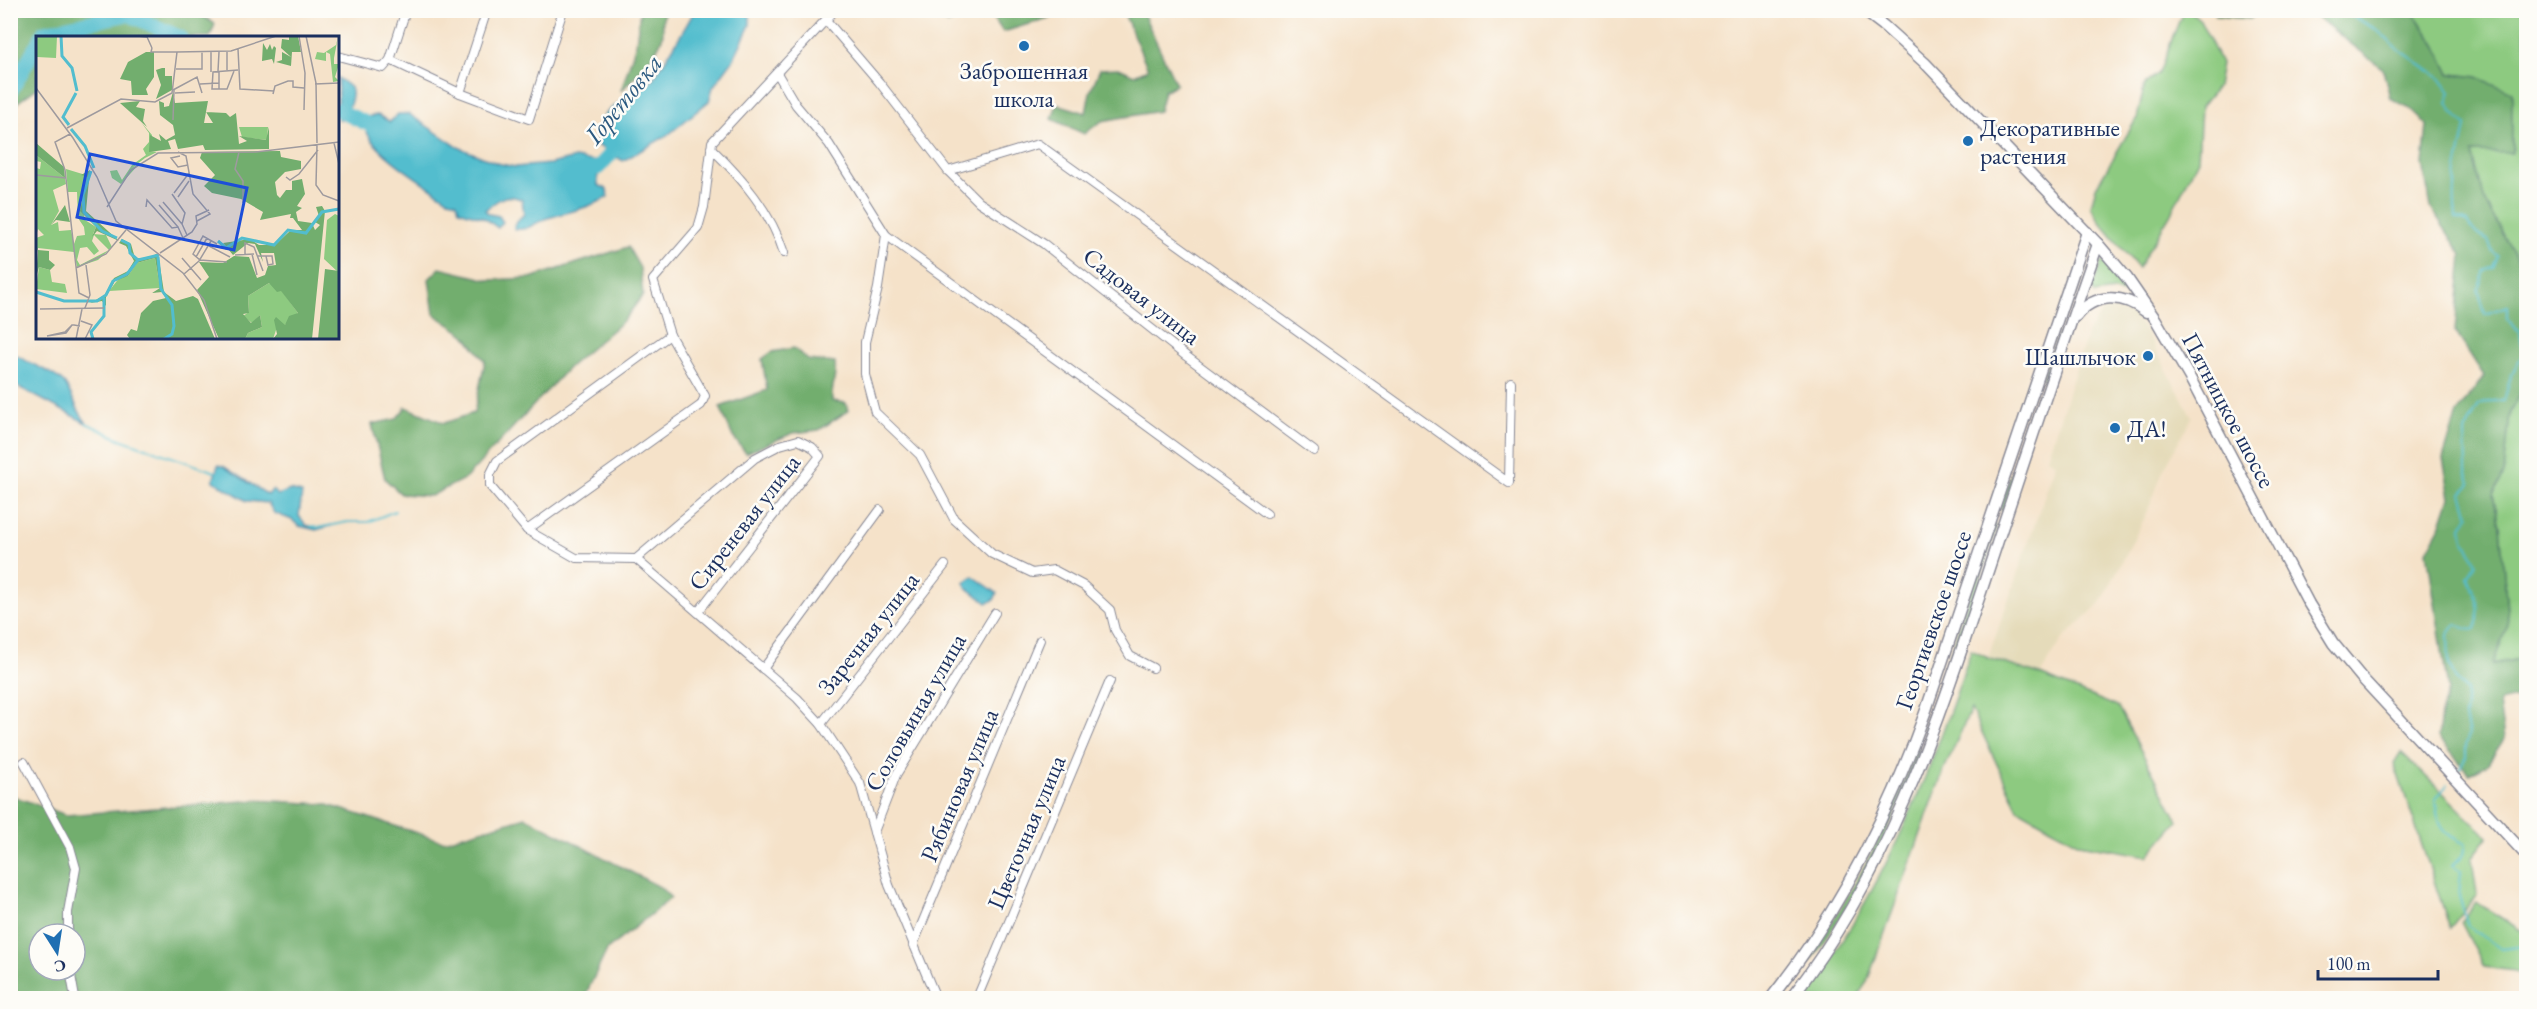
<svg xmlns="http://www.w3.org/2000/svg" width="2537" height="1009" font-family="'EB Garamond',serif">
  <rect width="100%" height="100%" fill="#fdfcf7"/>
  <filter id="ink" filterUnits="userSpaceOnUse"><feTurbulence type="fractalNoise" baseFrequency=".0167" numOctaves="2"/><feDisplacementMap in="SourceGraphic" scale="12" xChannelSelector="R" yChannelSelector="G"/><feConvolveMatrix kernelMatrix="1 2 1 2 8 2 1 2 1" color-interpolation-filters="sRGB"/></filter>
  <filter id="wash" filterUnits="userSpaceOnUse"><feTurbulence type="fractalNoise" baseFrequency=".008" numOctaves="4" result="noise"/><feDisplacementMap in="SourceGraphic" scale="24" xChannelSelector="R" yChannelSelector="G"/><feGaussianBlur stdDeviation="1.35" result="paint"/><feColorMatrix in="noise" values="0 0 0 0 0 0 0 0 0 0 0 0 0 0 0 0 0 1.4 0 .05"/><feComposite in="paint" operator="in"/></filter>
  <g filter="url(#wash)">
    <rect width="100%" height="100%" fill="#f5e2c9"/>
    <path fill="#e5dbba" d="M2104,309H2115L2134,316L2148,335L2192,417L2163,471L2147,513L2102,601L2062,640L2040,675L1988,658L2056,463L2047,458L2088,332Z"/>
    <g fill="#8dca80" stroke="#547c6f" stroke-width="1.5">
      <path d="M2183,11H2190L2200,20L2221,63L2217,87L2201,107L2198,160L2170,215L2138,268L2100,222L2091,206L2096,187L2137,118L2145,84L2159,73Z"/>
      <path d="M2412,11H2526V282L2524,271L2485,202L2471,151L2477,77L2450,74L2436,45Z"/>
      <path d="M2101,262L2105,263L2132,295L2114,291L2094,294L2092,288Z"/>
      <path d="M2062,332L2047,380L2042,379L2059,333Z"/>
      <path d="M2526,384V658L2492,664L2508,624L2500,526L2493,496L2504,473L2510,412Z"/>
      <path d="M2040,390L2041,393L2002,511L2000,507Z"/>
      <path d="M1995,524L1996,529L1956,655L1928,731L1925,732L1924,728L1951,653L1991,526Z"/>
      <path d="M1971,650L1988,658L2040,675L2118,707L2178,821L2148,856L2079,844L2018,809L1971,709L1943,772L1867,982L1856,998H1802C1883,893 1930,775 1971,650Z"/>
      <path d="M1919,748C1919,759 1911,772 1907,783C1878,859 1834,934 1783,998H1779C1836,924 1885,839 1916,750Z"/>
      <path d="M2401,752L2488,837L2472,858L2477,895L2450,928L2394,763Z"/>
      <path d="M2476,902L2522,931L2526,932V977L2514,971L2484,967L2461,922Z"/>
    </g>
    <g fill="#72ae6e" stroke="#466e66" stroke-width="1.5" fill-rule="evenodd">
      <path d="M11,10L195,11L215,24L210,37L38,38L37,88L11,107Z"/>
      <path d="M640,11H665C660,20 665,29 662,38C657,55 633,78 621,91L636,43Z"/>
      <path d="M933,11L934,10L976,11L948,24L929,13Z"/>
      <path d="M989,11H1071L1003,32Z"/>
      <path d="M1123,11H1142L1176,84L1164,91L1159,111L1102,121L1084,134L1052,119L1057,104L1086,113L1090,92L1100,69L1119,68L1134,75L1148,69Z"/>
      <path d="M2215,11V10L2261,11L2250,19L2216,16Z"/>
      <path d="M2303,11H2412L2436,45L2450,74L2477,77L2512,92V153L2472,152L2485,202L2524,271L2526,282V384L2510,412L2504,473L2493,496L2500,526L2508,624L2493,664L2526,658V696L2499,702L2504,739L2487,765L2469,774L2438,737L2441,714L2448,690L2427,551L2440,527L2450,497L2443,459L2457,413L2484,376L2455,331L2462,255L2431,208L2423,164L2427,125L2408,107L2390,98L2383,69L2313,14Z"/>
      <path d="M628,247L640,268L643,295L624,320L569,367L466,478L431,496L401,494L385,479L372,424L396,419L406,407L444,423L474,413L485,361L465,335L434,314L429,279L440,268L489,280L530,278Z"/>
      <path d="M794,348L808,360L835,363C837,375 831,388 832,401L846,403L848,411L819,430L793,433L746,453L733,437L720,407L767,390L762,359L772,352Z"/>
      <path d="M10,795L66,815L257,800L325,804L443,841L526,817L660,887L671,898L607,950L584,998H11ZM39,934H75V970H39Z"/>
    </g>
    <g fill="#52bdce" stroke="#367696" stroke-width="1.5">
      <path d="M694,11H750V25L733,60L713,87L709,101L668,135L623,161L597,145C595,103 627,104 650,82C656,76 691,19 694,11Z"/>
      <path d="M338,78L351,88V101L348,109L362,116L358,124L348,119L338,120Z"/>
      <path d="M398,114H409L458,147L497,163L515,167L550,164L575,158L597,162L598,185L607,189L608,197C588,209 566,212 545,219C533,224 527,231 514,229L515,223L524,214L522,200C505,192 499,199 485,210L489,214L499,216L503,222L498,228L484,218L459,210L457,202L449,200C432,188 362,147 366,124C366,123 370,117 370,116L378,115L390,122Z"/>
      <path d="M10,351C25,363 52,370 64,383C74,396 76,412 88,424L11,383Z"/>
      <path d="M218,465L223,466L268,495L272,490L278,495L290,490L302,493L299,516L306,525L317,528L334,525L316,530L299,526L292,520L274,513L268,503L247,501L213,481Z"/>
      <path d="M973,576L997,593L994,600L987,603L966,587L965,582Z"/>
    </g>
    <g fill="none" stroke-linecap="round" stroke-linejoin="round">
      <g stroke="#52bdce" stroke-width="2">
        <path d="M2325,10L2346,13L2376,29L2392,44L2442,80L2451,92L2447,103L2453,113L2466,125C2460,159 2451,182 2456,218L2468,222C2473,231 2478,237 2488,240L2493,252L2498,256L2493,267L2485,271L2478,289L2485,314L2507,306V319L2520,332L2524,353L2511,376L2504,401H2492L2479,405L2465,432L2466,472L2471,484L2462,493L2469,515L2462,527L2464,539L2476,562L2468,577C2477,598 2482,606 2476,629L2465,628L2456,624L2448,635L2449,665L2455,678L2467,691L2465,717L2469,734L2466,745V757L2459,770"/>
        <path d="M86,423L120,439L215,472"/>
        <path d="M311,526L317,528L348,522H368L395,511"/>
        <path d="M2447,785L2435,800C2439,826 2440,833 2466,844L2464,854L2453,865L2461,871L2459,896L2468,926L2501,949L2526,946"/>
      </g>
      <g stroke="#52bdce" stroke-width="15">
        <path d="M41,38L44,32L128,14L181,38"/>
        <path d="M10,92L38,43"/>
        <path d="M338,110L383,131"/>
        <path d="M579,170L598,168L625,138"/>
      </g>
    </g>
  </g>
  <g filter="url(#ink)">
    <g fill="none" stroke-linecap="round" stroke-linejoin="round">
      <g stroke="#888894" stroke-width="10">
        <g id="minor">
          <path d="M826,20L879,82L948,171L1038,144L1509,483L1511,382"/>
          <path d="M338,56L383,68L390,60L460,93L529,119L563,10"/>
          <path d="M390,60L406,10"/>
          <path d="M777,73L796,105L829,144L886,235L878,288L865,342V374L875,412L920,455L954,519L992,554L1032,573L1054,570L1084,586L1110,610L1115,630L1130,656L1153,668"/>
          <path d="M460,93L487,10"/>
          <path d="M711,148C742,178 771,212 784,253"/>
          <path d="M948,171L979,202L1044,244L1186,356L1314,451"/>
          <path d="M886,235L1267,514"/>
          <path d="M670,335L497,461L490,475V486L527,530L576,558L636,559L797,698L821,724L860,783L889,885L936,998"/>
          <path d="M527,530L701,405L705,396L670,335L653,280L698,228L704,207L712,142L835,10"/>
          <path d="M636,559L755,458L780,445L798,440L812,447L820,456L698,612"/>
          <path d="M763,669L880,510"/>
          <path d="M821,724L945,565"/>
          <path d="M24,762L70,847L76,868L68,912V934"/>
          <path d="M874,832L896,775L995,613"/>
          <path d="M913,945L1040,640"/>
          <path d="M70,970L75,998"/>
          <path d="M977,998L1110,681"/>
        </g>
      </g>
      <g stroke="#888894" stroke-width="13">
        <g id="major">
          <path d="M1863,10L1884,26L1925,63L2098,244L2127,278L2156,320L2191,380L2309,604L2333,643L2361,677L2526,855"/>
          <path d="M2076,316C2095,293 2123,293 2146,312"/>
          <path d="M1771,998C1839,912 1888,816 1925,713L2087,232"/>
          <path d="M1791,998C1888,874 1936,727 1985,580C2022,468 2059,355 2098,244"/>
        </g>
      </g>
      <use href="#minor" stroke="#fff" stroke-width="8"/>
      <use href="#major" stroke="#fff" stroke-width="10"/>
    </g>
  </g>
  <g fill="#1f6fb2" stroke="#fdfcf7" stroke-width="2">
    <circle cx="1024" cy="46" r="6"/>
    <circle cx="1968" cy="141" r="6"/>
    <circle cx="2148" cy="356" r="6"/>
    <circle cx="2115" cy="428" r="6"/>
  </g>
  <g text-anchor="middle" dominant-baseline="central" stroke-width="5" stroke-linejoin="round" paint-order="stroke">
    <g font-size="24" fill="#1b2f5e" stroke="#fdfcf7" text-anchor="start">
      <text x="1024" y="70" text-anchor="middle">Заброшенная<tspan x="1024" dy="28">школа</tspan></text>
      <text x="1980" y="127">Декоративные<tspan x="1980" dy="28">растения</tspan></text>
      <text x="2136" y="356" text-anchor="end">Шашлычок</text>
      <text x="2127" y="428">ДА!</text>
    </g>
    <g font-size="24" fill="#1b2f5e" stroke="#fdfcf7">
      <text transform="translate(1142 296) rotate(38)">Садовая улица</text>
      <text transform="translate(2229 410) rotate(62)">Пятницкое шоссе</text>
      <text transform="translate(744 522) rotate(-52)">Сиреневая улица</text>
      <text transform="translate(1933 620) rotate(-71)">Георгиевское шоссе</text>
      <text transform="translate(868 633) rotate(-52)">Заречная улица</text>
      <text transform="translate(915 712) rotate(-60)">Соловьиная улица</text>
      <text transform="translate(959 785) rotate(-67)">Рябиновая улица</text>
      <text transform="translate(1026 832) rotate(-67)">Цветочная улица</text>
    </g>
    <g font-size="26" font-style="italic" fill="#2c5a80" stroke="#fdfcf7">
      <text transform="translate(623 99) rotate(-51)">Горетовка</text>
    </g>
  </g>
  <g transform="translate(36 36)">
    <rect width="303" height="303" fill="#f5e2c9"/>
    <path d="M0,0H21L20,22L1,21ZM302,1L298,22V28H303L299,41L303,45L297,46L294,18L290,16V25L279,23L281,16L288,17L300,9ZM105,86L116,99L114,115L121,116L109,122L96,132L104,127L85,148L76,142L74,135L81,134L86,144L96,129L110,119L107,113L113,106V97ZM203,91H232L231,104L206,101ZM0,119L29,142L30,148L17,154L23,175L15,189L22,186L23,195L35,194L38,208L41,200L49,199L48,191L42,182L41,156H32L30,133L53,140L45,164L49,184L60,191L57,198L70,199L76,211L62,224L41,231L38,216L2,212L0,222V202L8,199L2,193L0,200V132L4,133L5,126L0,125ZM58,199L73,214L44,229L41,224L44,212L51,211L58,219L63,215L56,205ZM299,178L303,180V237L288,223L291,184ZM119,222L124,252L73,255L84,241L92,240L101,227ZM3,231L14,234L16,246L29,248L31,257L0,253ZM233,247L245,254L262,277L249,289L241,291L237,303H209L212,297L226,291L224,279L216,287L207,280L213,276L212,260Z" fill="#8dca80" fill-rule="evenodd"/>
    <path d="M253,0H262L265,16H256L255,30L240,26L246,24V16L255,21L245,12L246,3L253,4ZM227,7L231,14L234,8L236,14L238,10L240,12L238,28L236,23L226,25ZM110,16H118V41L110,53L112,59H96L95,45L84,43L92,26ZM126,32H129V40H136V54L120,63L125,49L120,34ZM137,56L139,67L172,65L168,87H177L170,76L190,77L194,81L200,77L203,108L211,105L203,100L230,104L233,91V113L169,114L167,109L142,113L139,103L132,105L135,113L113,116L114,99L125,105L123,98L130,104L139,99L137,89L124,79L123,65L128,67V71L133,70ZM104,65L100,71L109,73L107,85L111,91L84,67ZM0,107L28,131L29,142L0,119ZM244,115L245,121L265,125V133L249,136L239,146L241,159L244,162L250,154H256V145L266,143L269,158L261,170L266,172L260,176L262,185L276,187L279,194L284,189L279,186L283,180L280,171L286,170L289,175L276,303H237L241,298L238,284L240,281L249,289L253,280L262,277L245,255L241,256L233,247L212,260L213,277L207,278L215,287L224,279L226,291L212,297L209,303H183L161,254L173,241L163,226L187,227L198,220L213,221L221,242L229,239L232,230L240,229L238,217H225L227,226L219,208L212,207L197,219L187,207L214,203L223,209H239L255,194H266L257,182H254L255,178L224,184L227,176L205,163L176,157L168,150L179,139L164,122L166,116ZM54,134L50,175L83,205L61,195L56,201L60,191L44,175L52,141L45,139ZM29,169L34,186L20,184L15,189ZM86,203L95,208L99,222L111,223L122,217L128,256L140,265L157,260L162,263L179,303H94L91,299L95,293L101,295L105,277L117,265L130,262L126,256L116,257L124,252L119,222L101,227L92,240L79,245L70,261V270L66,265L54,267L69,259L78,242L92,235L98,225L90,210L83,207ZM2,214L13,215V224L19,229L14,234L3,231L0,241ZM289,233L303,235V303H282Z" fill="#72ae6e"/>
    <path fill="none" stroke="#52bdce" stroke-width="3" d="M25,0L26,20L36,32L41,55M33,89L27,81L40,57M35,93L49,110L58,132M55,135L47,159L48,176L66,195L81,202M182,205L190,212L206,202L238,209L252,194L270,197L286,176L303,173M122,221L125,253L136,269L138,290L136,298L128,303M102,224L123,219M0,256L28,265H61L70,259L77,245L91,238L102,224L94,217L93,208L85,204M57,303L55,296L68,280V262"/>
    <path fill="none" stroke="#9e9a9e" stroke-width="1.5" d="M74,0H95M101,0L111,1L116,12M263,0L269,37L268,74M270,0L280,47L281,107M116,12L115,16H142M202,13L204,53L238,55M175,15V36M191,15V34M140,33H166V16M182,35L183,16M198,35L191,53H176L177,36L202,34M164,48L183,47M279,48L303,47M0,52L37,102L61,141L80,185L147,237L168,264L181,303M183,53V35M137,54L161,41L166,57M139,57L159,56M237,58L239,50L252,45H257V51L268,52M137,84L138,54M31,92L85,63L119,66L136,57L141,16L195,15L240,0M34,98L19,106L29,134L43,257L53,262M298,107L303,128M281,109L280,149L287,159L303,165M142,116L150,120L157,158L174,178L161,185M203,116L199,133L207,145V167M144,120L135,122L142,131L152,129M0,139L30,142M250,141L254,144L263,138L282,114M138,157L153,137M136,158L149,177L146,188L151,199M142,161L153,145M127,166L146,188M123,169L142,191M71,171L95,134L122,117L220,116L303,106M110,171L111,164L136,192L142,191L147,202M181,208L167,200L157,218L164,224L191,226M173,210L194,221M124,217L156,196L161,188L160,180L173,174M209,218V207L218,211L227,235M216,218L221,239M199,219L218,218M222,220H230L232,229L237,228L236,220H230M160,221L171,202M146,222L165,244M40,232L70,218L90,194M148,238L163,225L175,205M49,272L54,259L50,229M4,273L68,272M45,285L56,289L49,303M36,289L30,297L11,300L29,296L36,289H38L44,290M40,303L46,273"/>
    <path fill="#1d4ed8" fill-opacity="0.15" stroke="#1d4ed8" stroke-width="3" d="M54,118L211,152L198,214L41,181Z"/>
    <rect width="303" height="303" fill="none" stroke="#1b2f5e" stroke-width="3"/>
  </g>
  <rect width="2537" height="1009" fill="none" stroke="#fdfcf7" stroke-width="36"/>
  <g transform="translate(57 952) rotate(168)"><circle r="28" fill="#fdfcf7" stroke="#a3aaba" stroke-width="1.5"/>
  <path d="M0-4.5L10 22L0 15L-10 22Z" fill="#1f6fb2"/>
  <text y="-9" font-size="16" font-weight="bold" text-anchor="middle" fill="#1b2f5e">С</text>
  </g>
  <path d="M2318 970v9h120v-9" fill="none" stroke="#1b2f5e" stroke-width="3"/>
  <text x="2327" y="970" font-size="18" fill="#1b2f5e" stroke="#fdfcf7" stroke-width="4.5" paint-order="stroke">100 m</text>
</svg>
